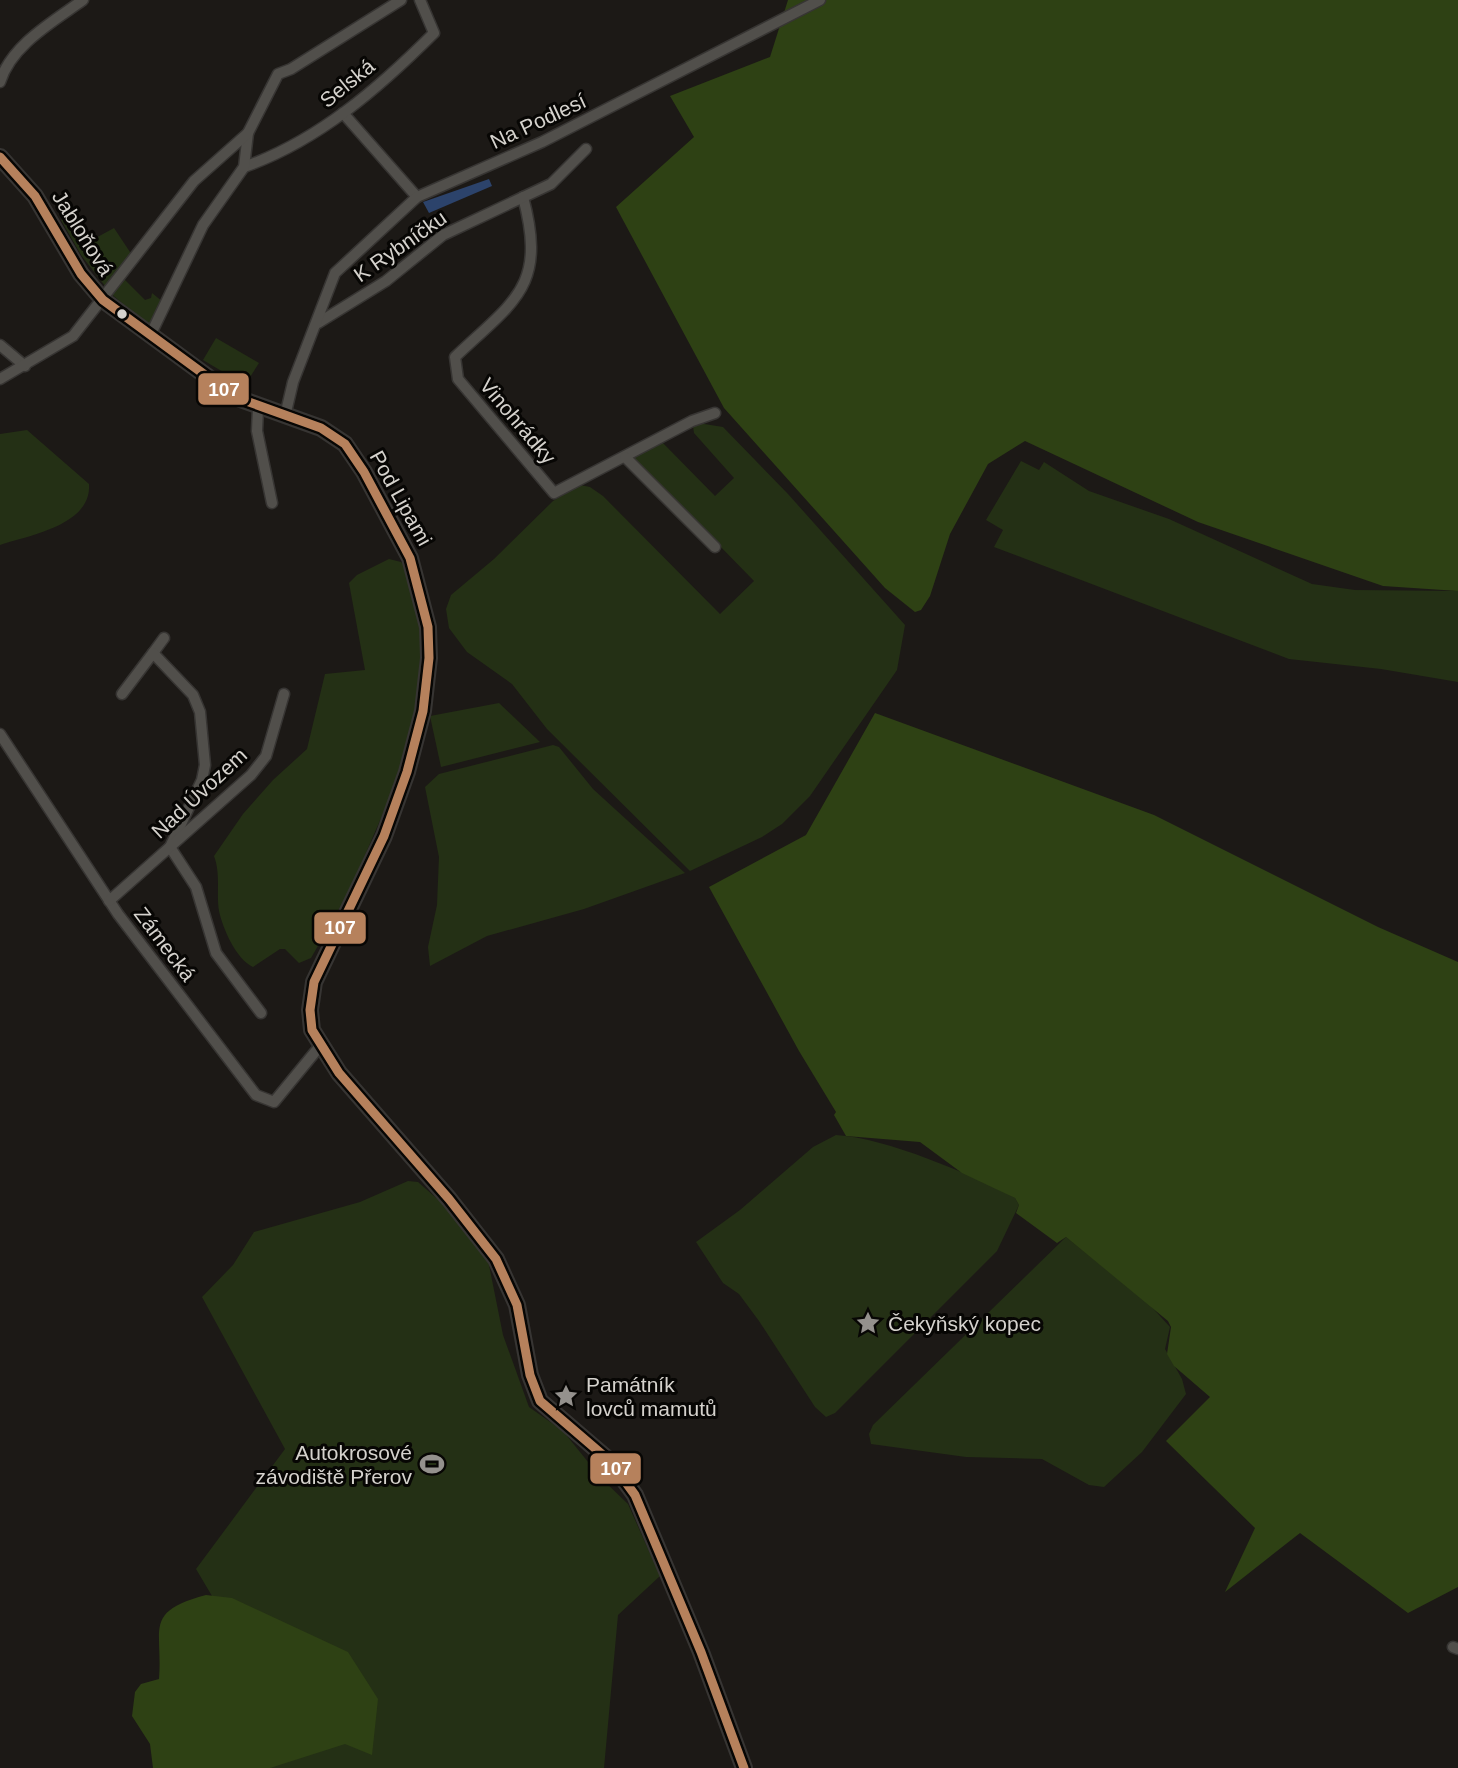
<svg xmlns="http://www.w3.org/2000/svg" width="1458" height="1768" font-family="Arial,sans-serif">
  <rect width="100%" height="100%" fill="#1c1916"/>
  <g fill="#243015">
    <path d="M76,211L92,240L114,228L134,258L109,291L81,255L61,220Z"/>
    <path d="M122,277L145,300L151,298L152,293L163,302L150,326L110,293Z"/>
    <path d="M216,338L259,363L245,385L203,360Z"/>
    <path d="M698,423L723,427L788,494L905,625L897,670L810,796L782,824L762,837L690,871L547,729L512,684L467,652L449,628L446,609L451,595L494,559L553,501L580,485L590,487L603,496L720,614L754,581L633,457L661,441L715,496L734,478L694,433L693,426Z"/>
    <path d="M27,430L89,484C92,525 30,535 0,545V434Z"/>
    <path d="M1021,461L1039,470L1044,462L1089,491L1169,519L1312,584L1355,590L1458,591V682L1381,669L1289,659L994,547L1003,530L986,520Z"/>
    <path d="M389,559L401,562L408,570L422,632L416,716L400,774L350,890L311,958L299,963L285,949H280L253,967C236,959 223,929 219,911C216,893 221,875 214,856L243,814L273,780L307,749L325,674L365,670L349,583L357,575Z"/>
    <path d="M499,703L540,742L441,767L430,716Z"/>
    <path d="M553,745L559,747L593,789L685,873L584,909L487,936L430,966L428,947L437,905L439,857L425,787L439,774Z"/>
    <path d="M836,1135C886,1138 971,1174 1015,1198L1019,1205L997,1251L835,1413L826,1417L815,1407L759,1321L739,1294L723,1283L696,1242L740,1210L813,1147Z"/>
    <path d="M408,1181L418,1182L442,1203L488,1260L503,1335L529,1407L563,1431L601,1478L628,1504L660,1576L618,1615L604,1768H264L247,1655L196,1569L285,1449L202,1297L233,1265L254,1232L360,1202Z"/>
    <path d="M1066,1237L1149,1304L1170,1327L1165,1349L1182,1379L1186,1394L1142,1452L1104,1487L1089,1485L1042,1459L966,1457L871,1444L869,1434L873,1425Z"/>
  </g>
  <g fill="#2e4114">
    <path d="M788,0H1458V591L1383,586L1198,522L1025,441L988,464L950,534L930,596L921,610L915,612L885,588L724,408L616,207L694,137L670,96L770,57Z"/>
    <path d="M875,713L1154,815L1378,927L1458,962V1587L1408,1613L1300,1533L1225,1592L1255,1528L1166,1441L1210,1397L1174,1366L1167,1354L1171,1327L1168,1321L1066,1237L1057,1243L1016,1213L1019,1205L1015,1198L962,1173L920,1142L846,1136L834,1115L836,1112L799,1051L709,887L806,835Z"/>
    <path d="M206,1595L232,1598L348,1652L378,1699L372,1755L345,1744L270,1768H153L150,1744L132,1716L135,1692L141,1684L159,1679C163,1628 143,1612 206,1595Z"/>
  </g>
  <path fill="#2c436b" d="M489,179L492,186L429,213L423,202Z"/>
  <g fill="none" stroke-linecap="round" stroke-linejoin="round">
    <g stroke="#373533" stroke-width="13">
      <g id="street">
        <path d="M0,82C11,45 54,21 83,0"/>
        <path d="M343,113L417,197"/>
        <path d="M244,167C318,141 379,88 434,33L420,0"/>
        <path d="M523,197C547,287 515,300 455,357L458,379L554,493L692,421L715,413"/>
        <path d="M318,323L386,281L443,235L551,184L586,149"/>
        <path d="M150,336L203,225L244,167L248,133"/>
        <path d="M0,345L25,366"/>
        <path d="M0,379L73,336L194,181L248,133L278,74L291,69L401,0"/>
        <path d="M258,408L257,431L272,503"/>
        <path d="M285,416L293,382L335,273L417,197L542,142L820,0"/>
        <path d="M625,457L715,547"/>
        <path d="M153,653L164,638"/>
        <path d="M122,694L153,653L193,695L200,712L205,765L202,780L170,847L196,887L216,953L261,1013"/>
        <path d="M0,734L118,914L256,1095L274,1102L320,1046"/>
        <path d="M109,901L251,775L266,756L284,694"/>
        <path d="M1453,1647L1458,1649"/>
      </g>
    </g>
    <g stroke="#373533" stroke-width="18">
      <path id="secondary" d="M0,157L35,196L81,274L103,300L235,397L321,428L345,444L364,472L410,558L428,627L429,658L423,711L407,772L384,836L314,982L310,1010L312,1030L339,1073L449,1199L496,1259L517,1305L530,1375L540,1401L611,1462L635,1495L701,1652L744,1768"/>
    </g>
    <use href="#street" stroke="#514f4b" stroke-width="10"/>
    <use href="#secondary" stroke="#534f4d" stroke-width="14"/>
    <g stroke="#070604" stroke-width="14">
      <path id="bus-1" d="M0,157L35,196L81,274L103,300L235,397L321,428L345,444L364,472L410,558L428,627L429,658L423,711L407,772L384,836L314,982L310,1010L312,1030L339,1073L449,1199L496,1259L517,1305L530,1375L540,1401L611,1462L635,1495L701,1652L744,1768"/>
    </g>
    <use href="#bus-1" stroke="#b6815c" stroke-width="9"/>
  </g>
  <defs>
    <g id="sight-bare" transform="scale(1.89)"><path d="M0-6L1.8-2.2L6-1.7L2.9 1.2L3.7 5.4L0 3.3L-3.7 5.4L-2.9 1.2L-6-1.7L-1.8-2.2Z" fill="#94918d" stroke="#070604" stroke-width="2.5" paint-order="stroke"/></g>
    <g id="stadium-bare" transform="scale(1.89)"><path d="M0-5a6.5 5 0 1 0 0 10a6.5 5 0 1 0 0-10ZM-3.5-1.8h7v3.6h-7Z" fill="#94918d" stroke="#070604" stroke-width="2.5" paint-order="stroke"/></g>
  </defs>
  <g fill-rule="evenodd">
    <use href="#sight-bare" x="868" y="1323"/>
    <use href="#sight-bare" x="566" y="1396"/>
    <use href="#stadium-bare" x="432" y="1464"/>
  </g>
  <circle fill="#d5d2cd" stroke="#070604" stroke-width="2.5" cx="122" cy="314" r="6"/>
  <g text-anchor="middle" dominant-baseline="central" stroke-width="6" stroke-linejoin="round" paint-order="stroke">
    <g font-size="21" fill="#d5d2cd" stroke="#070604">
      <text transform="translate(347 83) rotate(-39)">Selská</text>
      <text transform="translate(538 121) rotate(-25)">Na Podlesí</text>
      <text transform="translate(83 233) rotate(58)">Jabloňová</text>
      <text transform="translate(400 246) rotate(-35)">K Rybníčku</text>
      <text transform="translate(518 421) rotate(50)">Vinohrádky</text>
      <text transform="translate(401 498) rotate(61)">Pod Lipami</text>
      <text transform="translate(199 793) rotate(-43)">Nad Úvozem</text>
      <text transform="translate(165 944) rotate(53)">Zámecká</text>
    </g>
    <g font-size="21" fill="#d5d2cd" stroke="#070604" text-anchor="start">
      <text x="888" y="1323">Čekyňský kopec</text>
      <text x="586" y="1384">Památník<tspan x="586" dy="24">lovců mamutů</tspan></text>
      <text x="412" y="1452" text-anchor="end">Autokrosové<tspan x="412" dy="24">závodiště Přerov</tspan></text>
    </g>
  </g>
  <g stroke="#070604" stroke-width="2.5">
    <rect x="197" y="372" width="53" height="34" rx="7" fill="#b6815c"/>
    <rect x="313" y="911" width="54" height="34" rx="7" fill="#b6815c"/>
    <rect x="589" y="1452" width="53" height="33" rx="7" fill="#b6815c"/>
  </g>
  <g font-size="19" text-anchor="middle" font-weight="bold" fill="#fff">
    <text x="224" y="396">107</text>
    <text x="340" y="934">107</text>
    <text x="616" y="1475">107</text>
  </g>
</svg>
